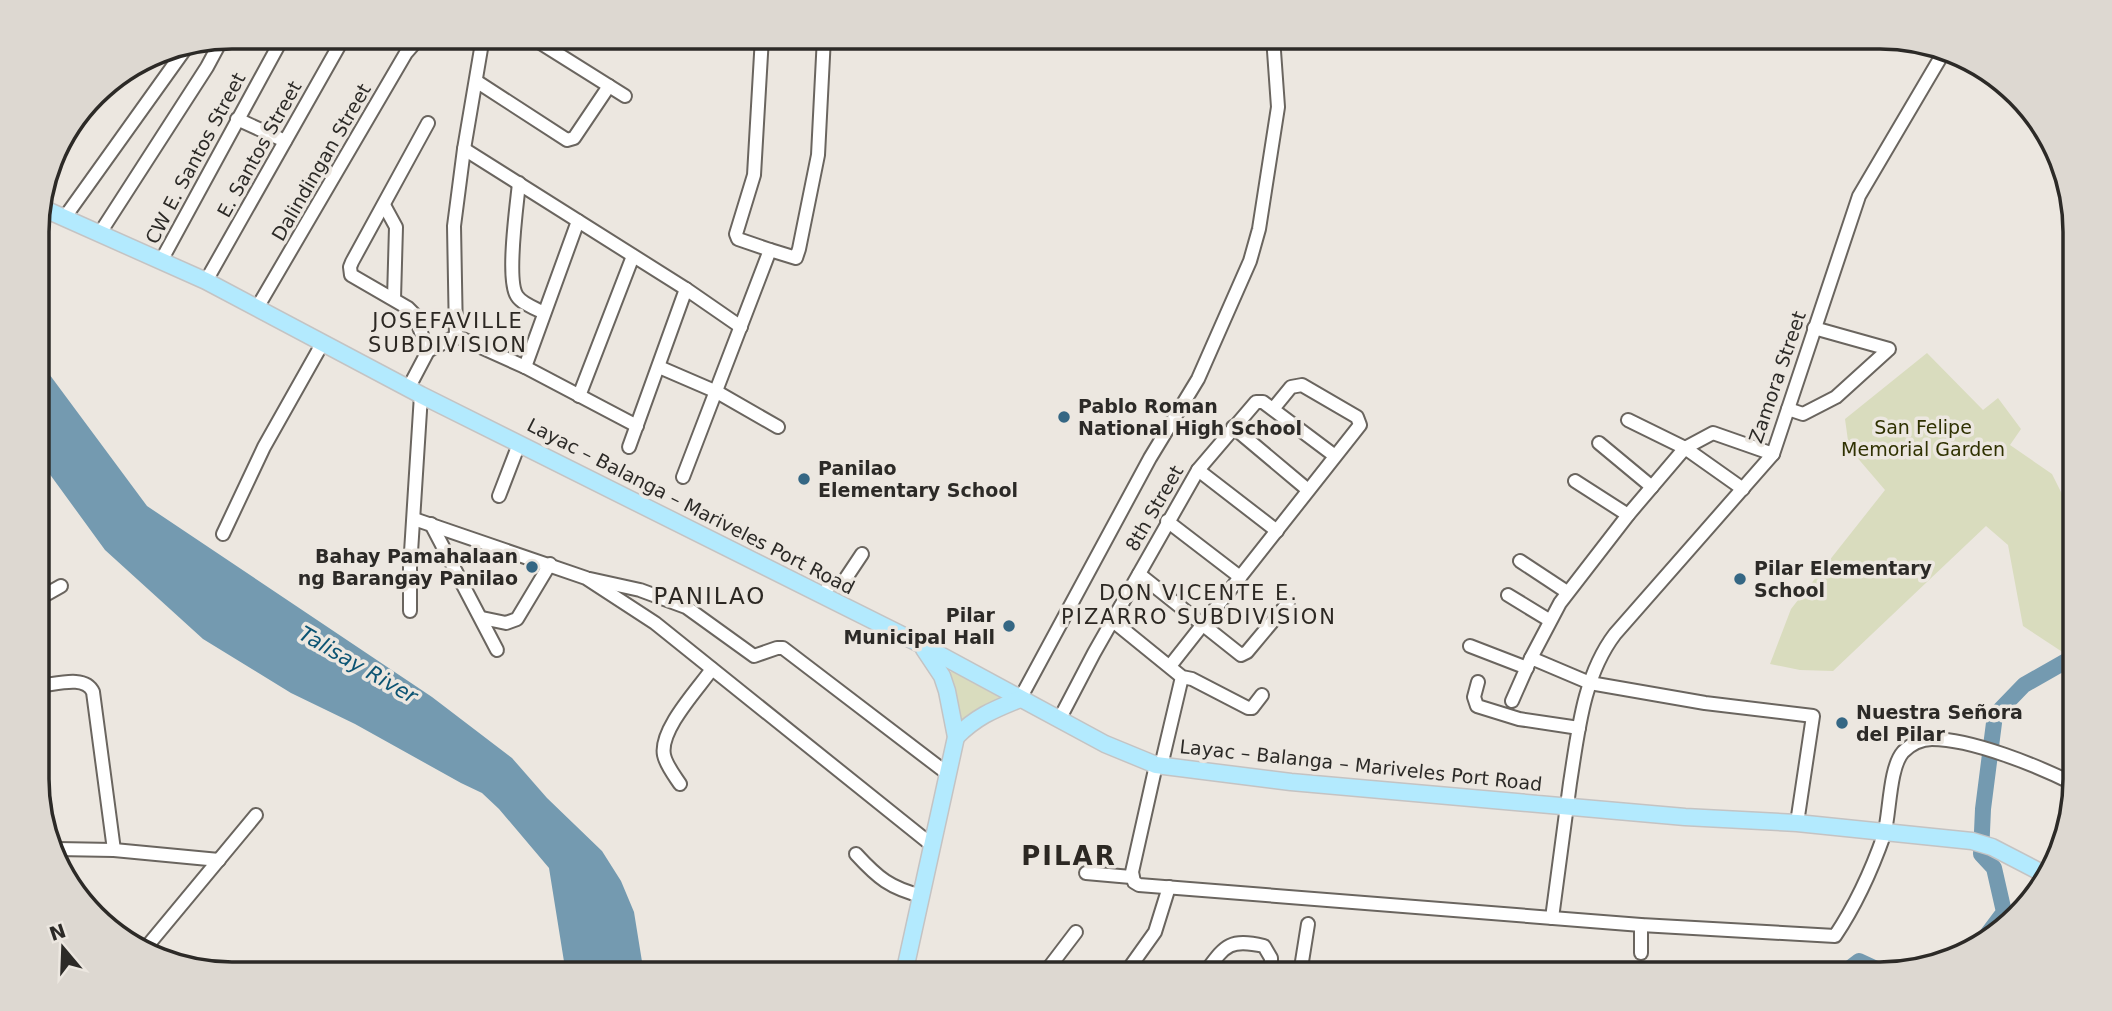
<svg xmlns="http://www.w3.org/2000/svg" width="2112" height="1011" font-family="'DejaVu Sans',sans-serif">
  <rect width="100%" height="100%" fill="#ece7e0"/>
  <g fill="#d9dcbe">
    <path d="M1927,353L1983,410L1998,398L2021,429L2010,445L2052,474L2075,520V643L2064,653L2023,626L2008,545L1986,526L1833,671L1800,670L1770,664L1791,609L1885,490L1849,448L1845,419Z"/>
    <path d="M952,671L1006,701L976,711L959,730L947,675Z"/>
  </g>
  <path fill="#749ab0" d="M38,359L147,506L432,697L512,758L547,798L602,851L621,881L634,912L644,974H566L549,868L499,809L482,793L461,783L355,724L291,693L203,639L105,550L38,458Z"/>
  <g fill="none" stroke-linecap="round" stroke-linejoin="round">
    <g stroke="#749ab0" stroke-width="16">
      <path d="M1980,944L2004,912L1994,868L1981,854L1983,809L1995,715L2024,685L2075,656"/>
      <path d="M1842,974L1859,961L1885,973L1893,974"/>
    </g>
    <g stroke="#6a655f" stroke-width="16">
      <g id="minor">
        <path d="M531,37L625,96"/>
        <path d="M476,81L567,140L574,138L609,86"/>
        <path d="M237,119L285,141"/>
        <path d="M464,149L686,289L741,327"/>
        <path d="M519,183C517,204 506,280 517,296C522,304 537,309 544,313"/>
        <path d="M384,205L396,227L394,299"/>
        <path d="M65,217L188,45"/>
        <path d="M100,233L207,67L222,39"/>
        <path d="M770,250L796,258L799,249L818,155L824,37"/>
        <path d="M161,261L283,37"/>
        <path d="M206,281L344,37"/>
        <path d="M257,308L406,53L420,37"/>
        <path d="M456,336L525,367L637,426"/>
        <path d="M428,351L414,314L408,308L351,275L350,267L352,262L428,123"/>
        <path d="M525,367L578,221"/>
        <path d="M659,367L717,392L778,427"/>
        <path d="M409,387L428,351L456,336L454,226L464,149L483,37"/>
        <path d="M579,396L633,256"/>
        <path d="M1788,409L1803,414L1836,397L1889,349L1814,328"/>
        <path d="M1628,420L1685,448L1743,489"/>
        <path d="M1233,427L1308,490"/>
        <path d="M1599,443L1652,487"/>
        <path d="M629,447L686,289"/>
        <path d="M1198,470L1277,531"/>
        <path d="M683,477L770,250L738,239L736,234L754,175L762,37"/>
        <path d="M1575,481L1628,515"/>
        <path d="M499,496L519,444"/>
        <path d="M414,519L586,578L655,623L933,846"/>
        <path d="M1167,521L1240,577"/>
        <path d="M431,524L497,650"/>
        <path d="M223,534L264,447L322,344"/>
        <path d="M1520,561L1567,592"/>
        <path d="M1139,574L1241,655L1247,652L1288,603"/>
        <path d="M590,579L640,590L686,607L754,656L777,648H783L948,774"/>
        <path d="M1508,595L1549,620"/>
        <path d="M823,596L830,584H840L844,581L862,554"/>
        <path d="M38,599L61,586"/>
        <path d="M410,611V568L421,395"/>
        <path d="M482,618L506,623L517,619L550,564"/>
        <path d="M1113,621L1182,677L1192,679L1248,708H1252L1262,695"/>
        <path d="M1470,646L1527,668"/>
        <path d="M1531,658L1560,603L1628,515L1685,448L1713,433L1773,454"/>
        <path d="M1170,666L1360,425L1357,417L1302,385L1291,387L1273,409"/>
        <path d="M1478,682L1474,697L1477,706L1519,719L1579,728"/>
        <path d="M38,686C54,685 85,674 93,692L114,850"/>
        <path d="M1020,699L1150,458L1198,379L1250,261L1259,229L1278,107L1273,37"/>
        <path d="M1512,701L1531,658L1590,683L1705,703L1813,716L1797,823"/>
        <path d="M1059,720L1094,653L1198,470L1256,402H1263L1335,456"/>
        <path d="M38,758L47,826"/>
        <path d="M1156,765L1132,872L1134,882L1139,885L1641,925L1835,936C1857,903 1871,872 1884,835C1890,814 1889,768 1903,752C1911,744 1921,739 1932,739C1972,739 2038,766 2074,784"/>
        <path d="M1161,766L1182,677"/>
        <path d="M680,784C674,775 666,765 664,755C659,730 698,689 712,669"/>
        <path d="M57,849L114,850L219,860"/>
        <path d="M856,854C878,878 890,888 922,896"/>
        <path d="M1086,873L1131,877"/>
        <path d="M1552,918C1558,873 1564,828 1570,783C1578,733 1583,676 1615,634L1773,454L1859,196L1945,50"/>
        <path d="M1641,925V953"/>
        <path d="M144,950L256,815"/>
        <path d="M1044,974L1076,932"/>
        <path d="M1125,974L1155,932L1169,887"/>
        <path d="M1204,974C1225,946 1228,938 1264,946L1271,958V974"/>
        <path d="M1300,974L1308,924"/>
      </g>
    </g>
    <g stroke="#c4c3c3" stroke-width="19">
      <g id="major">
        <path d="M40,207L206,281L421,395L920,644L1105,744L1156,765L1291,782L1685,817L1797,823L1972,841L1992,847L2044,874"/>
        <path d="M956,737C977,716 993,710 1020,699"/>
        <path d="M904,974L956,737L947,691L942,676L924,649"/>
      </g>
    </g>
    <use href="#minor" stroke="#fff" stroke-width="12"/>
    <use href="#major" stroke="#b3eafe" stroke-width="16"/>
  </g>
  <g fill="#356784" stroke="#ece7e0" stroke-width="2.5">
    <circle cx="1064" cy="417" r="7"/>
    <circle cx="804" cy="479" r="7"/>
    <circle cx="532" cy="567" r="7"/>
    <circle cx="1740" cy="579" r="7"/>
    <circle cx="1009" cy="626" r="7"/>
    <circle cx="1842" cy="723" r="7"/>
  </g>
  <g text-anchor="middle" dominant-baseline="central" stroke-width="7" stroke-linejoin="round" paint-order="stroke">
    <g font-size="19" fill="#2c2a27" stroke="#ece7e0">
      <text transform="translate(259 149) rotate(-61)">E. Santos Street</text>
      <text transform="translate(195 158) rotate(-62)">CW E. Santos Street</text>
      <text transform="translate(321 162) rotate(-60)">Dalindingan Street</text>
      <text transform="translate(1777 377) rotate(-71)">Zamora Street</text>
      <text transform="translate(691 506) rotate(27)">Layac – Balanga – Mariveles Port Road</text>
      <text transform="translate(1154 508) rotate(-60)">8th Street</text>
      <text transform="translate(1361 765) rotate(6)">Layac – Balanga – Mariveles Port Road</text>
    </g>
    <g font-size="19" font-weight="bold" fill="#2c2a27" stroke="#ece7e0" text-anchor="start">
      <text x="1078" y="406">Pablo Roman<tspan x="1078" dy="22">National High School</tspan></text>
      <text x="818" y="468">Panilao<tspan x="818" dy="22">Elementary School</tspan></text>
      <text x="518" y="556" text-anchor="end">Bahay Pamahalaan<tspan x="518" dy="22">ng Barangay Panilao</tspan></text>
      <text x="1754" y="568">Pilar Elementary<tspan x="1754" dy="22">School</tspan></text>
      <text x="995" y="615" text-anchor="end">Pilar<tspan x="995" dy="22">Municipal Hall</tspan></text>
      <text x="1856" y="712">Nuestra Señora<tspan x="1856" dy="22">del Pilar</tspan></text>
    </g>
    <g font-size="19" fill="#2f3101" stroke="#ece7e0">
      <text x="1923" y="427">San Felipe<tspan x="1923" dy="22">Memorial Garden</tspan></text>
    </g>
    <g font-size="21" letter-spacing="2" fill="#2c2823" stroke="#ece7e0">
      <text x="448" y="321">JOSEFAVILLE<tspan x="448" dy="24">SUBDIVISION</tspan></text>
      <text x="1199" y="593">DON VICENTE E.<tspan x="1199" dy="24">PIZARRO SUBDIVISION</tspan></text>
    </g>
    <g font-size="21" font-style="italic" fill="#0c5473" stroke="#ece7e0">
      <text transform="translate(358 665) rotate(30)">Talisay River</text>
    </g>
    <g font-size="23" letter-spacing="2" fill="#2c2823" stroke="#ece7e0">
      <text x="710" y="596">PANILAO</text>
    </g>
    <g font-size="26" font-weight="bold" letter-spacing="2" fill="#2c2823" stroke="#ece7e0">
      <text x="1069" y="856">PILAR</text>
    </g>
  </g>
  <path d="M0 0H2112V1011H0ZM232 49H1880A183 183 0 0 1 2063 232V779A183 183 0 0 1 1880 962H232A183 183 0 0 1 49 779V232A183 183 0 0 1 232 49Z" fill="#ddd8d1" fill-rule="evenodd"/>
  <path fill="none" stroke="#2c2a27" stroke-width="3.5" d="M232 49H1880A183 183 0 0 1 2063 232V779A183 183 0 0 1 1880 962H232A183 183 0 0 1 49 779V232A183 183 0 0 1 232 49Z"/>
  <g transform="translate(63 948) rotate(341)" stroke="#ece7e0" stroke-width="5" paint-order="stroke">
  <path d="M0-5L12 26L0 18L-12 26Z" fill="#2c2a27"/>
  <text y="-10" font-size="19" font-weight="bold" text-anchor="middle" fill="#2c2a27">N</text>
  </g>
</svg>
